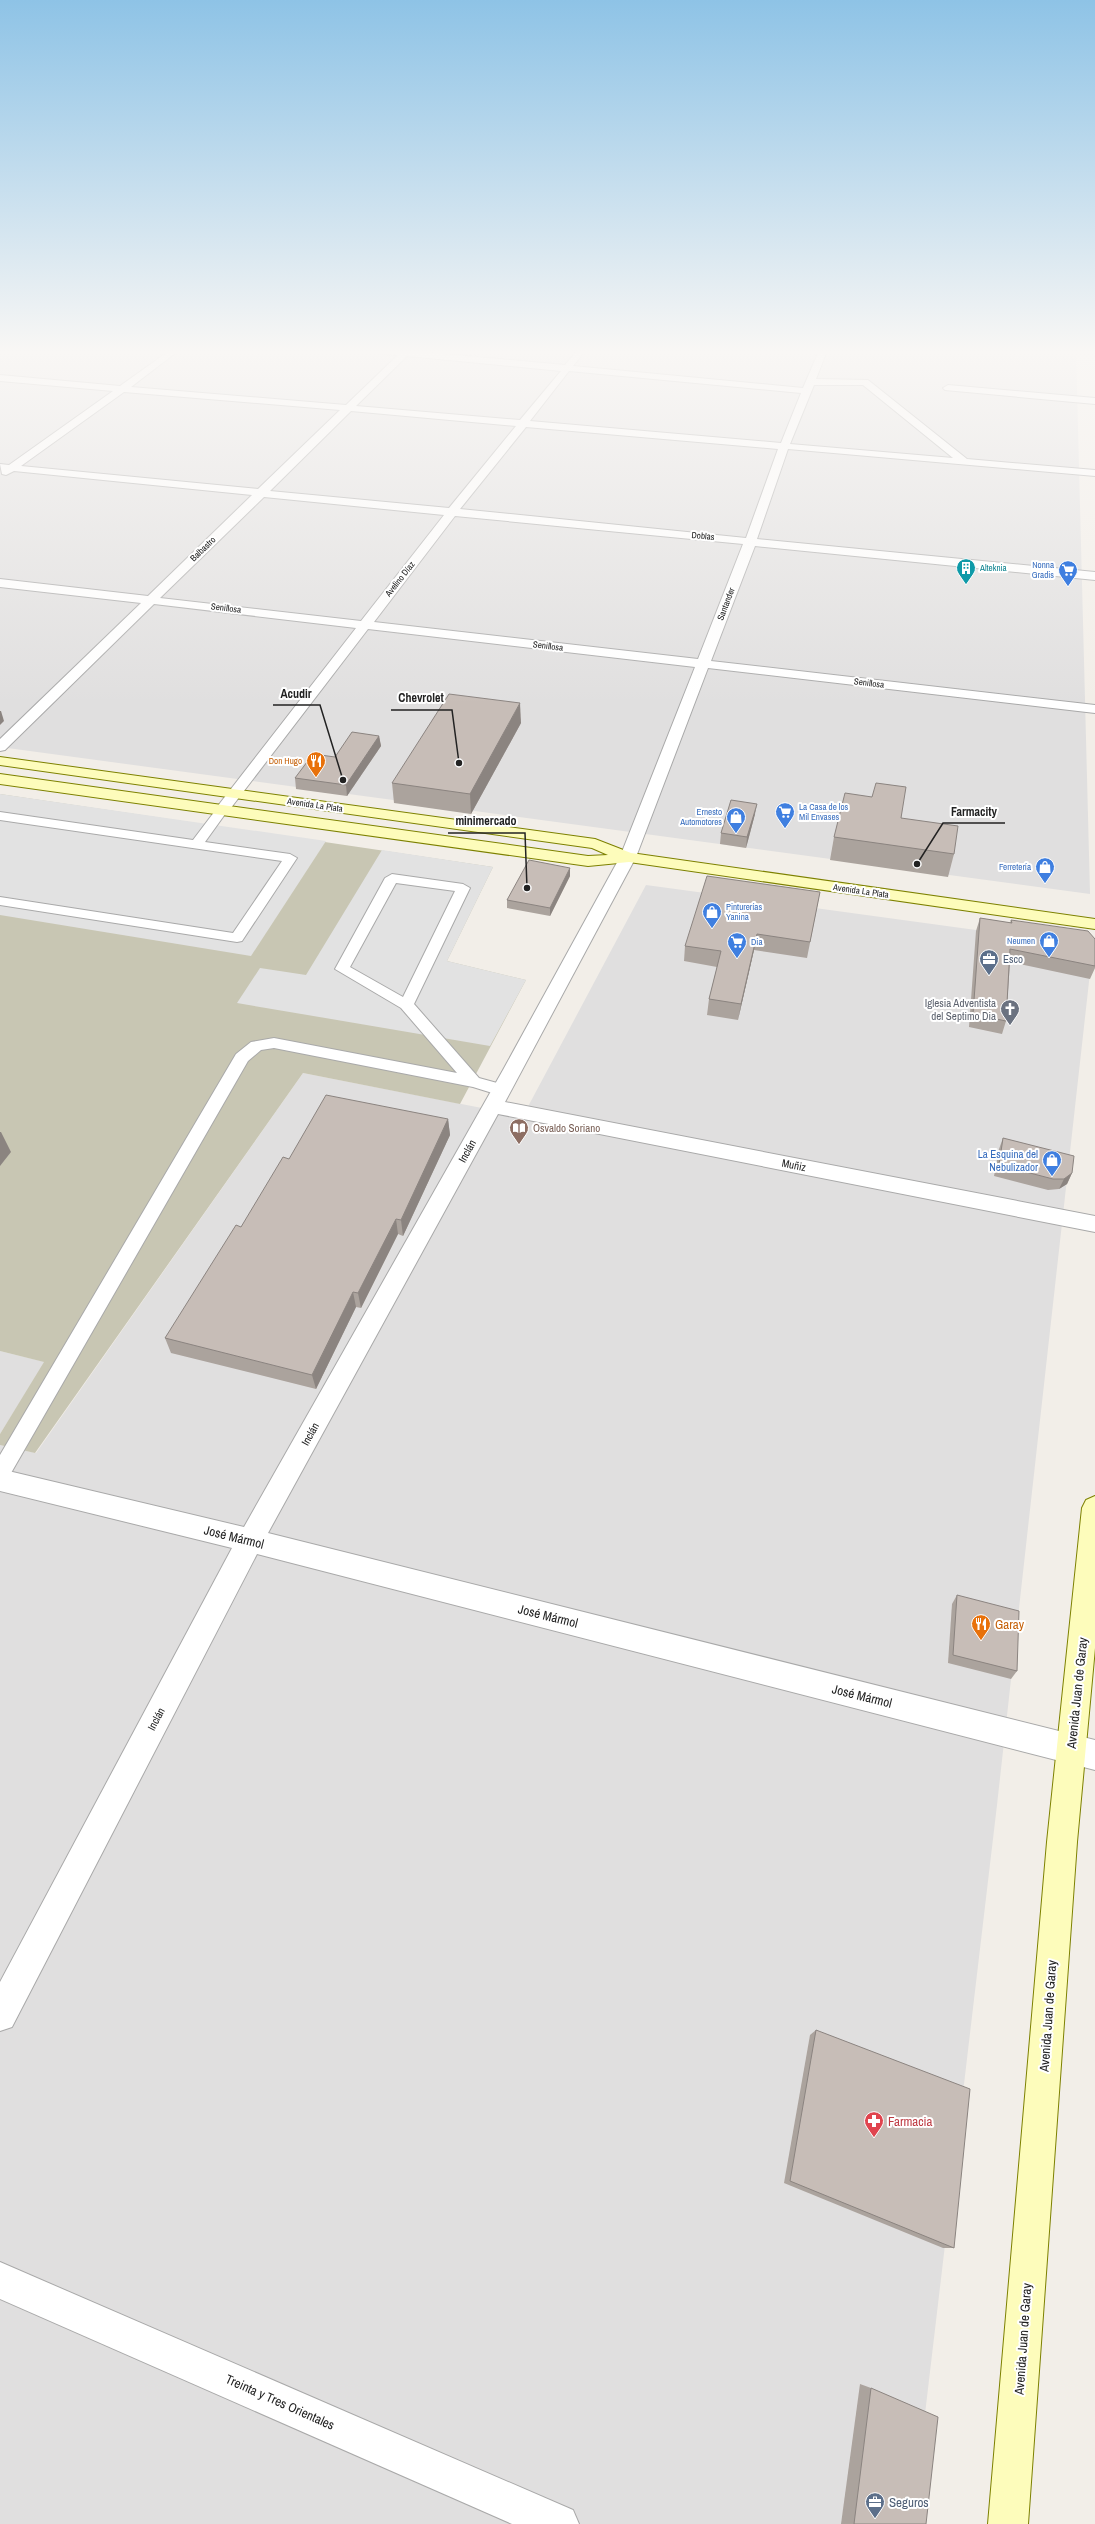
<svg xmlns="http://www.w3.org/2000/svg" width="1095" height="2524" font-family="'Archivo Narrow',sans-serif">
  <rect width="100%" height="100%" fill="#f2eee8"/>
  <g fill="#e0dfdf">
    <path d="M0,351H1076L1090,894L0,747Z"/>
    <path d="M646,885L1093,946L997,1805L912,2524H0V1445L36,1453L303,1073L523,1116Z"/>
    <path d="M0,1351L45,1362L0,1434Z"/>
  </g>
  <path fill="#c8c6b3" d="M0,794L493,867L447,961L526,980L460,1104L303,1073L35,1453L0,1445V1434L44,1362L0,1351Z"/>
  <g fill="#e2e2e2">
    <path d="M0,794L326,841L251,956L0,915Z"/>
    <path d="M382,850L493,867L447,961L526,980L490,1046L237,1003L260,968L306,975Z"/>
  </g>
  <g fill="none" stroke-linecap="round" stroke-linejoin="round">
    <g stroke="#a9a9a9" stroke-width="2">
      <g id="service">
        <path d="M222,806L228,810L205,842L290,854L297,858L242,941L237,942L0,905V897L233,933L282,861L0,820V812L193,840L218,807Z"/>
        <path d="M392,874L463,884L470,888L414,1004L479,1078L508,1086L510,1090L508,1094L502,1096L473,1087L274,1048L261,1050L248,1061L7,1480L0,1483V1455L236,1054L251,1042L274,1038L457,1073L401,1008L335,969L385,878ZM396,883L455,891L403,997L350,967Z"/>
      </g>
    </g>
    <g stroke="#a9a9a9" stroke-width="2">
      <g id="minor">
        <path d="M169,351H178L131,387L346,405L398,355L382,354L378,351H411L565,365L577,351H585L573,366L803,388L819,351H827L816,379L868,380L967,459L1095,470V476L788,449L757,539L1095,572V580L755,546L711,661L1095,705V713L708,668L636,857L505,1102L1095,1216V1232L498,1114L268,1533L1095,1740V1770L257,1554L12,2027L0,2031V1982L232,1548L0,1491V1469L244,1527L503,1070L620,857L695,667L368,629L227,813L222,815L214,810L217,807L356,628L154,604L5,750L0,751V739L141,603L0,587V579L148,596L252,495L14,471L6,475L2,474L0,464L9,465L113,391L0,381V375L120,386ZM407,356L561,371L520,420L356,406ZM569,371L801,393L781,443L530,421ZM814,385H863L953,458L790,444ZM124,392L340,410L258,489L21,466ZM351,411L516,426L449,508L270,491ZM526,427L778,449L746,538L460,509ZM264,497L444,515L361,621L160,598ZM455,516L743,544L698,659L374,622Z"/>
        <path d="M948,385L1095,398V404L945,390L943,388Z"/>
        <path d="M0,2262L573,2510L579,2524H512L0,2299Z"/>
      </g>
    </g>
    <g stroke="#7d8100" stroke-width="2">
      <g id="secondary">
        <path d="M0,757L595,839L631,853L1095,919V929L629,862L588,866L0,784V774L588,856L608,855L592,848L0,765Z"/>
        <path d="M1095,1496V1648L1077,1842L1028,2524H988L1047,1842L1082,1508L1086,1500Z"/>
      </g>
    </g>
    <use href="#service" fill="#fff" fill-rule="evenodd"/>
    <use href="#minor" fill="#fff" fill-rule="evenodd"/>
    <use href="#secondary" fill="#fdfcbb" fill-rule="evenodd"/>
  </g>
  <g fill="#aba39d">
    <path d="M521,723L471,814L394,803L392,783Z"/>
    <path d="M379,736L381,746L347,796L296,789L295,778L335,757Z"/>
    <path d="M755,814L746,848L720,844L721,833Z"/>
    <path d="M901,818L954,854L948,877L830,860L834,837Z"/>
    <path d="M570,868V876L550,916L507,908V900Z"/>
    <path d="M820,892L807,958L754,950L738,1020L707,1015L709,999L717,967L684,961L685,946Z"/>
    <path d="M980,918L1010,923L1011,920L1095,939V968L1090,979L1010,962L1006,1021L1002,1034L969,1027L976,931Z"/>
    <path d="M448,1119L450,1135L403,1236L398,1234L361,1308L356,1307L316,1389L171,1353L165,1338L241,1227L289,1159Z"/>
    <path d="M1003,1138L1072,1173L1067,1184L1059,1189L1048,1190L994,1176L999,1149Z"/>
    <path d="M957,1595L1017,1671L1011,1679L948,1663L952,1604Z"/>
    <path d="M816,2030L954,2248H943L784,2183L810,2035Z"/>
    <path d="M860,2384L871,2388L926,2524H841Z"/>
  </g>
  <g fill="#8b8480">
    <path d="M520,703L521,723L471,814L470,794Z"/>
    <path d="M0,711H1L4,721L0,725Z"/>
    <path d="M379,736L381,746L347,796L346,785Z"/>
    <path d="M757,804L755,814L746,848L747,837Z"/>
    <path d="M570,868V876L550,916V908Z"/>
    <path d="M757,934L754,950L738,1020L741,1004Z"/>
    <path d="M448,1119L450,1135L403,1236L401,1220Z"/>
    <path d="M0,1132H1L11,1152L0,1166Z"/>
    <path d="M1072,1173L1067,1184L1059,1189L1064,1179Z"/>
    <path d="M396,1219L398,1234L361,1308L358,1293Z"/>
    <path d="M353,1292L356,1307L316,1389L312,1375Z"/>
  </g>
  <g fill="#c7bdb7" stroke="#8b8480">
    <path d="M449,694L520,703L470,794L392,783Z"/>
    <path d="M352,732L379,736L346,785L295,778L313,754L335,757Z"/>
    <path d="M876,783L906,787L901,818L958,826L954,854L834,837L845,793L872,797Z"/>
    <path d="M731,800L757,804L747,837L721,833Z"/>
    <path d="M529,860L570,868L550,908L507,900Z"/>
    <path d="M707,876L820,892L810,942L757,934L741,1004L709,999L721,951L685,946Z"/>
    <path d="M980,918L1012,923L1011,920L1088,931L1095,939V966L1010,949L1006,1021L973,1014Z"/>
    <path d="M326,1095L448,1119L401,1220L396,1219L358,1293L353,1292L312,1375L165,1338L236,1225L241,1227L283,1157L289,1159Z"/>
    <path d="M1003,1138L1074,1156L1072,1173L1064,1179H1053L999,1165Z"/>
    <path d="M957,1595L1019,1611L1017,1671L953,1655Z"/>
    <path d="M816,2030L970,2089L954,2248L790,2181Z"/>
    <path d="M871,2388L938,2417L926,2524H854Z"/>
  </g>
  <linearGradient id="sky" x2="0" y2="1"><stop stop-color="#8ec3e6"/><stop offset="0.5" stop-color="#f9f7f5"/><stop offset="1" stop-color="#f9f7f5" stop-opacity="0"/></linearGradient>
  <rect width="1095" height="704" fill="url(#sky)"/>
  <defs>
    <g id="building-pin" transform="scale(1)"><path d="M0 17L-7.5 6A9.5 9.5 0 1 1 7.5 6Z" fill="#0f9aa8" stroke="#fff"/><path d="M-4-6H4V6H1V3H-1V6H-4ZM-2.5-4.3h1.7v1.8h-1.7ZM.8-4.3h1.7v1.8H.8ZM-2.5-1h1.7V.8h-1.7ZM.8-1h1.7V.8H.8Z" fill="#fff"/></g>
    <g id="supermarket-pin" transform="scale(1)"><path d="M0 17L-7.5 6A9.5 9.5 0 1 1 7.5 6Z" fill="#3f7fe0" stroke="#fff"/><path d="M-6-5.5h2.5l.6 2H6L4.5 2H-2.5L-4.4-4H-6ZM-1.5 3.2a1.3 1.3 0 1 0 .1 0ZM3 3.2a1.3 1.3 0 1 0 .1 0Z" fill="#fff"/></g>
    <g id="restaurant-pin" transform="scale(1)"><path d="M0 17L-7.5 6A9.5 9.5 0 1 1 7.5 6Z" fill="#e8710a" stroke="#fff"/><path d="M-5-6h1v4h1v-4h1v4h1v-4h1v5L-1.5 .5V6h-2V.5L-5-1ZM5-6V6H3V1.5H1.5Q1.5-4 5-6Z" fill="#fff"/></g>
    <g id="shop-pin" transform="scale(1)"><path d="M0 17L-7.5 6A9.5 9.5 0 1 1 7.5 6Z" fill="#3f7fe0" stroke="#fff"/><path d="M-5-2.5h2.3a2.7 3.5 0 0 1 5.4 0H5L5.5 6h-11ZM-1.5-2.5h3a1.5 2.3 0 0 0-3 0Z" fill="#fff"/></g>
    <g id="office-pin" transform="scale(1)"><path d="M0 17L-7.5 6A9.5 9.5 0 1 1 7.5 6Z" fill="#5c6f8a" stroke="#fff"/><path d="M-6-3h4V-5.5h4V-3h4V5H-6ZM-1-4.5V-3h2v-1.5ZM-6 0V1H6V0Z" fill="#fff"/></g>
    <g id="church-pin" transform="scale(1)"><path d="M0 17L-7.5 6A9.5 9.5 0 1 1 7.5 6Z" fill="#6b7280" stroke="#fff"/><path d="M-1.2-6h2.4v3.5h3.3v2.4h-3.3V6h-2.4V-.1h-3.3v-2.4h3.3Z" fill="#fff"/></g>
    <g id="library-pin" transform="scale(1)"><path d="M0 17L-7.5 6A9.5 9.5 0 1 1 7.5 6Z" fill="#8d6e63" stroke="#fff"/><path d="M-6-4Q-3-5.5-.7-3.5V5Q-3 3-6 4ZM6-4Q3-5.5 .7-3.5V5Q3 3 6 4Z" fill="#fff"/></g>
    <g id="pharmacy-pin" transform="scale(1)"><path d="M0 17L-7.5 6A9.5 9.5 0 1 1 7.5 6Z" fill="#e0444e" stroke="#fff"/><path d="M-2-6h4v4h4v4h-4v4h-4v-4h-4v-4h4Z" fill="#fff"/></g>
  </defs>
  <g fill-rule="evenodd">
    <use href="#building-pin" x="966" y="568"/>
    <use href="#supermarket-pin" x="1068" y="570"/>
    <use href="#restaurant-pin" x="316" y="761"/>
    <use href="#supermarket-pin" x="785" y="812"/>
    <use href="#shop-pin" x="736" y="817"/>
    <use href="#shop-pin" x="1045" y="867"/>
    <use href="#shop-pin" x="712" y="912"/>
    <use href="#shop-pin" x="1049" y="941"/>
    <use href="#supermarket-pin" x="737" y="942"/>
    <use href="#office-pin" x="989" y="959"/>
    <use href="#church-pin" x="1010" y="1009"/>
    <use href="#library-pin" x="519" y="1128"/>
    <use href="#shop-pin" x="1052" y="1160"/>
    <use href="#restaurant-pin" x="981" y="1624"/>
    <use href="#pharmacy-pin" x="874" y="2121"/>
    <use href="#office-pin" x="875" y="2502"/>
  </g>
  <g text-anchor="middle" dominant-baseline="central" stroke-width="4" stroke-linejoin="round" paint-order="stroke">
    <g font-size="9" fill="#222" stroke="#fff">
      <text transform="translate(703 536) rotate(5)">Doblas</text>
      <text transform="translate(203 549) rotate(-44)">Balbastro</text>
      <text transform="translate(400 579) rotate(-52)">Avelino Díaz</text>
      <text transform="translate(726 604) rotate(-69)">Santander</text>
      <text transform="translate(226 608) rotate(7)">Senillosa</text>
      <text transform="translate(548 646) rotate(7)">Senillosa</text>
      <text transform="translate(869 683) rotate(7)">Senillosa</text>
      <text transform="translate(315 805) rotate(8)">Avenida La Plata</text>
      <text transform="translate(861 891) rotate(8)">Avenida La Plata</text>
    </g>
    <g font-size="9" fill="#366cbe" stroke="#fff" text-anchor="end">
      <text x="1054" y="565">Nonna<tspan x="1054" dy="10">Gradis</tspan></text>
      <text x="799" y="807" text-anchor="start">La Casa de los<tspan x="799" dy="10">Mil Envases</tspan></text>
      <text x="722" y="812">Ernesto<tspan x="722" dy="10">Automotores</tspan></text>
      <text x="1031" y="867">Ferretería</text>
      <text x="726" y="907" text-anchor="start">Pinturerías<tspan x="726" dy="10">Yanina</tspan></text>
      <text x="1035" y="941">Neumen</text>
      <text x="751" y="942" text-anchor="start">Dia</text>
    </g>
    <g font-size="9" fill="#0d838f" stroke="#fff" text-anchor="start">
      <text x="980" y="568">Alteknia</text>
    </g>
    <g font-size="9" fill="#c56008" stroke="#fff" text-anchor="end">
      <text x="302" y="761">Don Hugo</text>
    </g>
    <g font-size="11" fill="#4e5e75" stroke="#fff" text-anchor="start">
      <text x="1003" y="959">Esco</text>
    </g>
    <g font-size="11" fill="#5b616d" stroke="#fff" text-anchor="end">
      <text x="996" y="1003">Iglesia Adventista<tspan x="996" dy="13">del Septimo Dia</tspan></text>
    </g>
    <g font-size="11" fill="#785e54" stroke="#fff" text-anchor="start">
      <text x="533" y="1128">Osvaldo Soriano</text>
    </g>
    <g font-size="11" fill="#222" stroke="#fff">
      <text transform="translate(467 1151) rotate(-61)">Inclán</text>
      <text transform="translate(794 1165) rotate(11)">Muñiz</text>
      <text transform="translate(310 1434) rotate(-61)">Inclán</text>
      <text transform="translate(156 1719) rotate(-62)">Inclán</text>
    </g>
    <g font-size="11" fill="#366cbe" stroke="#fff" text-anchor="end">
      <text x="1038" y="1154">La Esquina del<tspan x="1038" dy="13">Nebulizador</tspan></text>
    </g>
    <g font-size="13" fill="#222" stroke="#fff">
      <text transform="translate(234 1537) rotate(14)">José Mármol</text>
      <text transform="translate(548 1616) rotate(14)">José Mármol</text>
      <text transform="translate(1077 1693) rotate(-84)">Avenida Juan de Garay</text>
      <text transform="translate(862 1696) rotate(14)">José Mármol</text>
      <text transform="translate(1048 2016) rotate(-86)">Avenida Juan de Garay</text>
      <text transform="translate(1023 2339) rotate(-86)">Avenida Juan de Garay</text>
      <text transform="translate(280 2402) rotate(24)">Treinta y Tres Orientales</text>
    </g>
    <g font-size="13" fill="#c56008" stroke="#fff" text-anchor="start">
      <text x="995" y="1624">Garay</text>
    </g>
    <g font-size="13" fill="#be3a42" stroke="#fff" text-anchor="start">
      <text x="888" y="2121">Farmacia</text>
    </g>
    <g font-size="13" fill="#4e5e75" stroke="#fff" text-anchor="start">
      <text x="889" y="2502">Seguros</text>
    </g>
  </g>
  <path fill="none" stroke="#222" stroke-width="1.5" d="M343 780L320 705H273M459 763L452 710H391M917 864L943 823H1005M527 888L525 833H448"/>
  <g fill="#222" stroke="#fff" stroke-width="1.5">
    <circle cx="343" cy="780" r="4"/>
    <circle cx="459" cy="763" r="4"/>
    <circle cx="917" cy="864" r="4"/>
    <circle cx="527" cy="888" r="4"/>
  </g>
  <g font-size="12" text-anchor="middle" font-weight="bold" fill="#222" stroke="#fff" stroke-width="4" stroke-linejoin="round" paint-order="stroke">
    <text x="296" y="698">Acudir</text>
    <text x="421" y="702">Chevrolet</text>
    <text x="974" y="816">Farmacity</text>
    <text x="486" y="825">minimercado</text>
  </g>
</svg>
